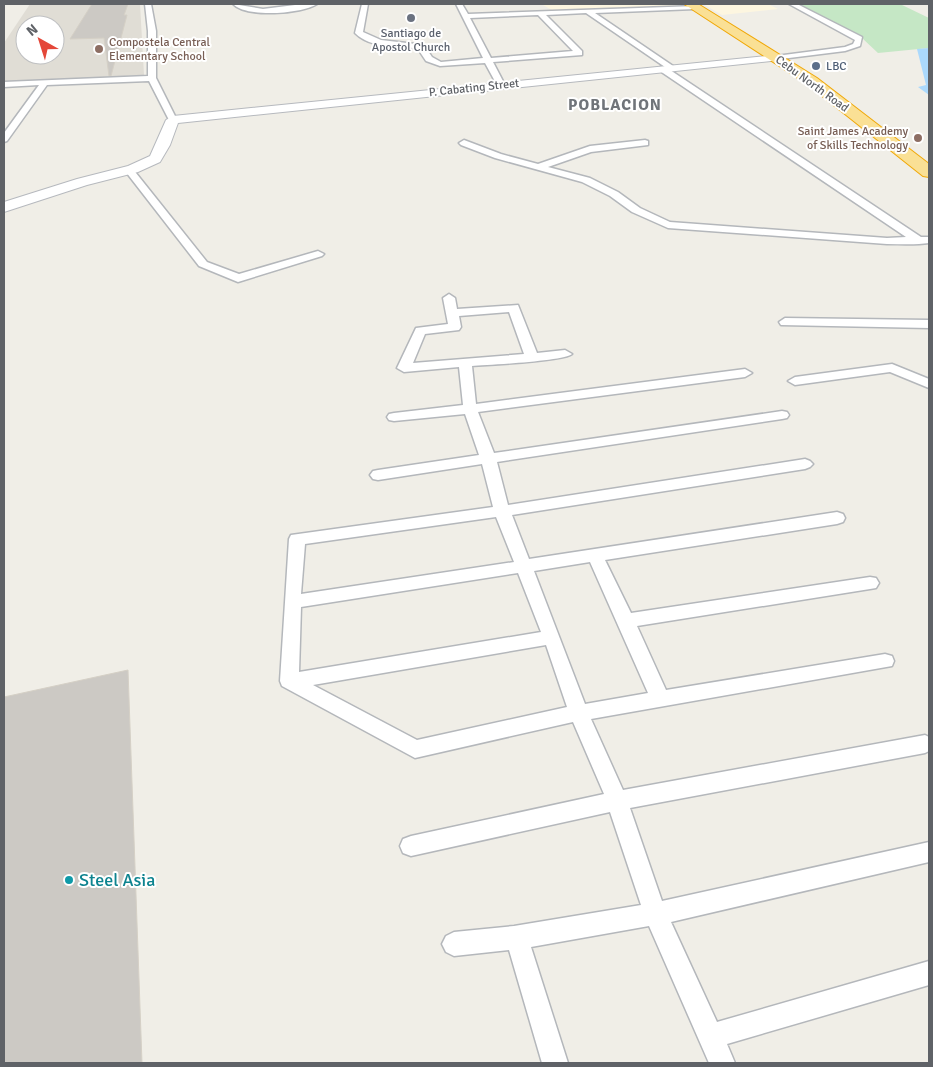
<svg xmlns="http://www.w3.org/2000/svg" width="933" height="1067" font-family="Signika,sans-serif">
  <rect width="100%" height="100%" fill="#f0eee7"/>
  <g fill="#fdf6e0">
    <path d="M541,4H673L678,6L554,11Z"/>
    <path d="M703,4H768L778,9L722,15Z"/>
  </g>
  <path fill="#e0ddd5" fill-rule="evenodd" d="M30,4H140L144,75L4,82V43ZM25,25H55V55H25Z"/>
  <path fill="#c5e7c5" d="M796,4H900L929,18V48L878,53L862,38Z"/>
  <path fill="#abd9fc" d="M929,48V95L918,87L926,85L917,49Z"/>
  <g fill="#ccc9c4" stroke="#d5d0c6">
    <path d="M92,4H128L124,15H127L111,76H109L104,38L70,39Z"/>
    <path d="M128,670L142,1063H4V697Z"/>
  </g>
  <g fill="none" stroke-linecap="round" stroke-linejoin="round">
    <g stroke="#b4b7bb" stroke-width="3">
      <g id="street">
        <path d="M145,4H151L156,31V78L177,120L176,122L173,123L169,120L149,81L47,85L7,141L4,142V133L39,85L4,87V82L148,76V31Z"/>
        <path d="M233,4L263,9L303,4H317C302,14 246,18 233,4Z"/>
        <path d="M362,4H368L363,32L381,40L424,45L432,57L441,62L483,58L456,4H462L468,14L697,6L699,7L695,9L595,13L676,68L670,70L921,237H929V243C916,245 901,244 887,244L668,228L632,212L610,196L582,182L495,158L461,145L459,143L464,140L501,154L538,164L590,146L645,140L648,141V145L591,152L548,167L590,178L618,192L640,208L670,222L887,238L906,237L660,71V67H665L586,13L546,15L582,51V55L493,62L505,85L501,88L497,85L485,63L440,66L426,61L418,49C397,44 372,50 355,33ZM538,15L573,51L491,58L470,18Z"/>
        <path d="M789,4H797L862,37L860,46L845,51L773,60V56H776L845,47L853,44L855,40Z"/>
        <path d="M129,167L132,168L207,262L239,274L318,251L324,254L322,256L238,282L199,266L126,172V168Z"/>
        <path d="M449,294L455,298L457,309L518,305L537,353L565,350L572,354C566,361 487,365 472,366L476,404L745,369L752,373L745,377L478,412L494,453L782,411L787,412L789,415L787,418L782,419L497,462L508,505L805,459L810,461L813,464L810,467L805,469L512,515L529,559L837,512L843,514L845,518L843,522L837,524L605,560L631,613L870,577L876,578L879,583L876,588L870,589L637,626L666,690L885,654L892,656L894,661L892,666L591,719L623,790L925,735L929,737V751L925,753L630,808L662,901L929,842V862L671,922L717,1022L929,961V985L727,1044L735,1063H709L649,926L531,947L568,1063H542L509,950L454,956L446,952L442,944L446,936L454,932L514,926L641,905L610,812L411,856L403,853L400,846L403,839L411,836L604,794L573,722L415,758L282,686L280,681L289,539L291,535L493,507L482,464L378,480L373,479L370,475L373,471L378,470L479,455L465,414L394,421L389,420L387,417L389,414L394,413L463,405L459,367L404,372L397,368L416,328L448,324L443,298ZM509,312L524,354L413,363L425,334L459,330L461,327L459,316ZM496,517L514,562L301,594L305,544ZM590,562L648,693L585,704L534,571ZM518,573L541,632L299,672L301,607ZM546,645L567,707L417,740L313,685Z"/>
        <path d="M785,318L929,320V328L781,325L779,322Z"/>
        <path d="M892,364L929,379V388L890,372L795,385L788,381L795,377Z"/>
      </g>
    </g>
    <g stroke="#b6b9be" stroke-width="2">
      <path id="secondary" d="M776,55L782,58L780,60L178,123L170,145L160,162L138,172L87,185L4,212V202L77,179L128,166L150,156L166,120L173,116Z"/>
    </g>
    <g stroke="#f0a808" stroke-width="2">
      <path id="highway" d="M684,4H698L817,78L929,164V177L923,176L807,84Z"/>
    </g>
    <use href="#street" fill="#fff" fill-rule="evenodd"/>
    <use href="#secondary" fill="#fff" fill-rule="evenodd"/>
    <use href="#highway" fill="#fae095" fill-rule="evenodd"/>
  </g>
  <circle fill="#6b7280" stroke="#fff" stroke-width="2" cx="411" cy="18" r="5"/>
  <g fill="#8d6e63" stroke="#fff" stroke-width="2">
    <circle cx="99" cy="49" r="5"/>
    <circle cx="918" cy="138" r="5"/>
  </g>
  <circle fill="#5c6f8a" stroke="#fff" stroke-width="2" cx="816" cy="66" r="5"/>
  <circle fill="#0f9aa8" stroke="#fff" stroke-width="2" cx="69" cy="880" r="5"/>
  <g text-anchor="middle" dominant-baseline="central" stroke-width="4" stroke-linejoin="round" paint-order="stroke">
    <g font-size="12" fill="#5b616d" stroke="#fff">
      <text x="411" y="33">Santiago de<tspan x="411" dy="14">Apostol Church</tspan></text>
    </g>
    <g font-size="12" fill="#785e54" stroke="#fff" text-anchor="start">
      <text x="109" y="42">Compostela Central<tspan x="109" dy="14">Elementary School</tspan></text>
      <text x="908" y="131" text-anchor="end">Saint James Academy<tspan x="908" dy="14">of Skills Technology</tspan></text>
    </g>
    <g font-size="12" fill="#4e5e75" stroke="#fff" text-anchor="start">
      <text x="826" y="66">LBC</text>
    </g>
    <g font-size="12" fill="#5f6267" stroke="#fff">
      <text transform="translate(812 84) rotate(36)">Cebu North Road</text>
      <text transform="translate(474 88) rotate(-6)">P. Cabating Street</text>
    </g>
    <g font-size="16" font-weight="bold" letter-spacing="1" fill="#707479" stroke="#fff">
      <text x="615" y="105">POBLACION</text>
    </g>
    <g font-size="18" fill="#0d838f" stroke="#fff" text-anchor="start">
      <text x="79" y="880">Steel Asia</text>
    </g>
  </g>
  <rect width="933" height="1067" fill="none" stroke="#5f6267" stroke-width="10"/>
  <g transform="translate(40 40) rotate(321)"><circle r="24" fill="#ffffff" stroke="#bfc0c2"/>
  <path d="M0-4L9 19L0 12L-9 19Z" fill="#e44739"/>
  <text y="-8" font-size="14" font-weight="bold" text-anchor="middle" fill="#5f6267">N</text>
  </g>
</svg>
